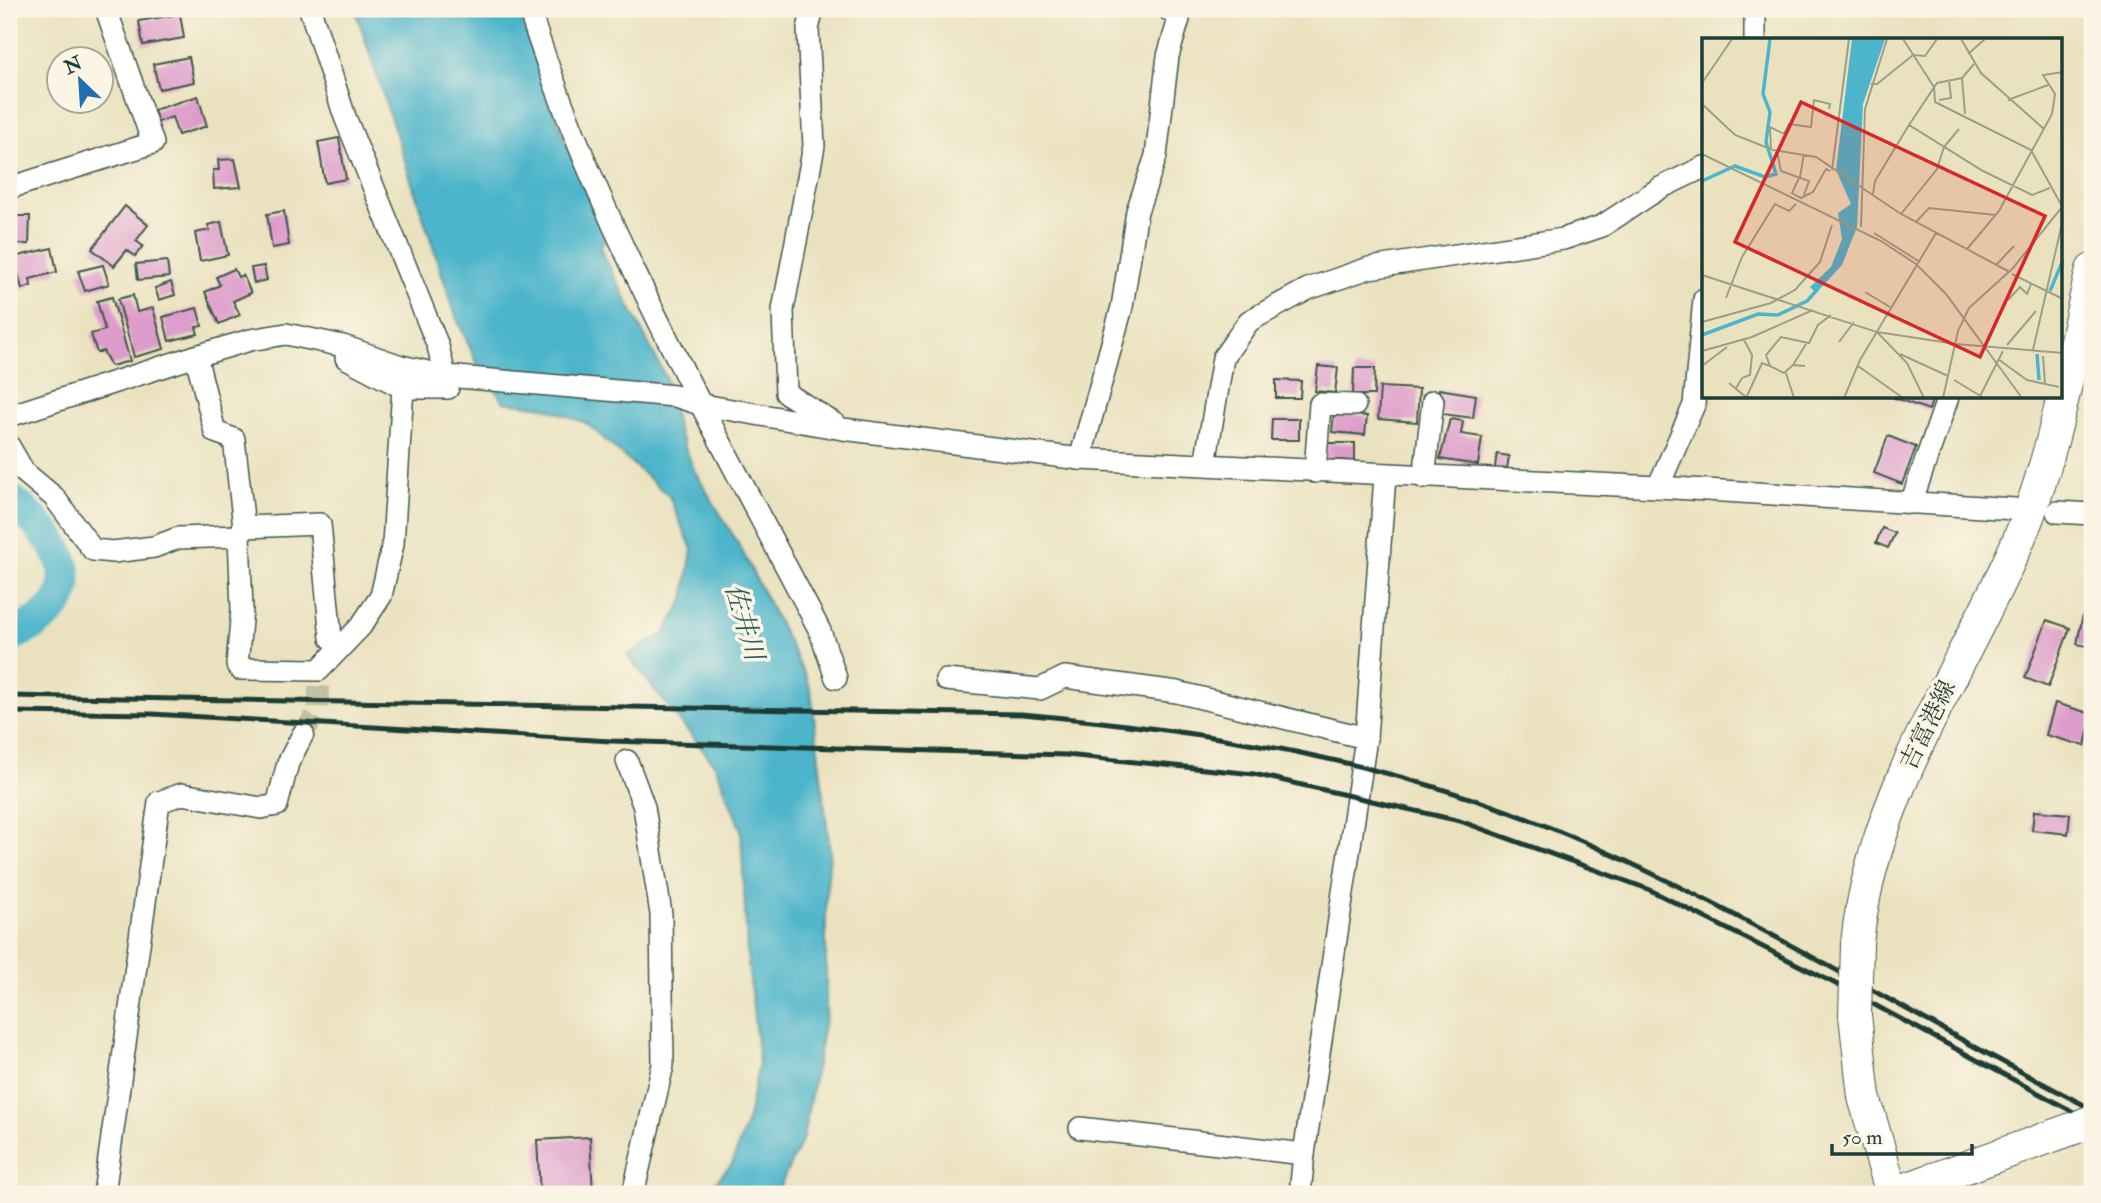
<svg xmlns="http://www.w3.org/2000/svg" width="2101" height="1203" font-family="'IM FELL Double Pica','Noto Serif JP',serif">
  <rect width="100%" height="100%" fill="#fcf5e5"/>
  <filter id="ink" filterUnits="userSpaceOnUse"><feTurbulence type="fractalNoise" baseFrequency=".0143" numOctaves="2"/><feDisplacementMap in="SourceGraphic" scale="14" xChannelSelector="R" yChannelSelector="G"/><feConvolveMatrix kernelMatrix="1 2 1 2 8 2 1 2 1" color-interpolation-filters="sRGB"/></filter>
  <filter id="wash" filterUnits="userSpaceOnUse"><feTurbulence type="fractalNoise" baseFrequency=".00686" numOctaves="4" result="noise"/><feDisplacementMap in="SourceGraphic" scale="28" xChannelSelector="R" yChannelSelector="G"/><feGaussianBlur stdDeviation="1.57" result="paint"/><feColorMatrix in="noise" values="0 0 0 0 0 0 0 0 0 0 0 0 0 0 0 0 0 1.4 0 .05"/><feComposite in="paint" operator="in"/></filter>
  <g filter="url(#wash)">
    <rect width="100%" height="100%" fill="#eae2bf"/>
    <path fill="#4db5cb" stroke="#367980" stroke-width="2" d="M355,9H517L567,146L607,234L600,248L666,378L678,431L695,472L740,547L806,677L811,691L830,851L826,899V1014L803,1138L776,1194H704L732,1164L748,1118L759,1062L747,953L741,830L715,765L627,655L664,634L684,600L692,549L669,496L586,423L544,407L504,402L476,361L456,317Z"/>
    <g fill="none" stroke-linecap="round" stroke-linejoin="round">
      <path stroke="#4db5cb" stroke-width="33" d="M9,499C69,545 97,602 9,636"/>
    </g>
    <g id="blocks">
      <g fill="#dd9ccb">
        <path d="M180,14L184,38L143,45L139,21Z"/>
        <path d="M189,57L194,82L159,89L153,64Z"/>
        <path d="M198,96L207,126L178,135L172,117L158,122L154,110Z"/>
        <path d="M339,138L346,179L325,183L318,142Z"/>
        <path d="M235,159L241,187L214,189L213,170H219L218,160Z"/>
        <path d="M125,206L148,225L136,241L143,246L135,256L127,250L114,266L92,249Z"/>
        <path d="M284,211L289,245L272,248L267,214Z"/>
        <path d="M13,216H30L29,244H12Z"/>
        <path d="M221,222L228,255L200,261L195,233L210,230L208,225Z"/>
        <path d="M52,248L57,272L30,279L31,286L22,289L14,257Z"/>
        <path d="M167,261L169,277L138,280L136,264Z"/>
        <path d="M103,265L109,284L85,291L78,271Z"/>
        <path d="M264,266L267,280L254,283L251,268Z"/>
        <path d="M234,269L238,277L243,275L251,293L233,301L240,315L219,324L205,292L220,285L216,277Z"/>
        <path d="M171,282L175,295L159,300L155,288Z"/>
        <path d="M133,295L137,312L153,308L164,349L134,357L118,299Z"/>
        <path d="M112,297L130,361L111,366L103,351L97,353L91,334L105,330L97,301Z"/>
        <path d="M197,308L202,326L196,327L198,334L169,341L163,317Z"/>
        <path d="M1318,366L1338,368L1335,393L1315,391Z"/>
        <path d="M1354,368H1375L1374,395H1353Z"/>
        <path d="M1276,380L1301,381L1300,398H1276Z"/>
        <path d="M1380,387L1419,389L1417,422L1378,419Z"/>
        <path d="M1439,389L1476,395L1473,418L1435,413Z"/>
        <path d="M1892,397H1933L1929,410Z"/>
        <path d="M1334,413L1367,416L1365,435L1332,432Z"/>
        <path d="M1272,419H1299V440H1271Z"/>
        <path d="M1450,419L1463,421L1461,434L1482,437L1478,465L1440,459Z"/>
        <path d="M1888,436L1916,447L1902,484L1874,473Z"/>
        <path d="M1326,443H1355V461L1326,460Z"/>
        <path d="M1497,454L1509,456L1506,475L1494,473Z"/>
        <path d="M1882,528L1895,533L1888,548L1876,543Z"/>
        <path d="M2083,614L2092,616V647L2077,644Z"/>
        <path d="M2047,620L2070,628L2048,687L2025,678Z"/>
        <path d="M2055,703L2092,714L2085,746L2046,735Z"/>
        <path d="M2034,811L2070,814L2068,834L2032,830Z"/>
        <path d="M590,1137L593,1194H540L537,1140Z"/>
      </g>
    </g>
  </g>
  <g filter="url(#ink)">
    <use href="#blocks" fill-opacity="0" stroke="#3d5649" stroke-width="2"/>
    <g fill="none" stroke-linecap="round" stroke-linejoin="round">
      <path stroke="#c1c1a3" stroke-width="21" stroke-dasharray="21 10" stroke-linecap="butt" d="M303,734L318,710L319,670"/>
      <g stroke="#3d5649" stroke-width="24">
        <g id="street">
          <path d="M529,9C598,227 715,429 820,631L836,678"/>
          <path d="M813,9L808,29L814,146L783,310L786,393L835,424"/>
          <path d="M1755,40V9"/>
          <path d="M9,188L153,143L106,9"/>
          <path d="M196,356L215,432L234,439L244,527"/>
          <path d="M346,358L403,388"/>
          <path d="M9,416L196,356L250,340L286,334L343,346L401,366L446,376L675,396L703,405L843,429L1080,459L1658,487L2015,509"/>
          <path d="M9,446L24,472L54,497L93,550L113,552L154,547L178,538L239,536L244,527L320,524L331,638"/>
          <path d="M1080,459L1122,307L1137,211L1156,156L1168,56L1179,19L1168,9"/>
          <path d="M1205,464L1223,358L1249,321L1308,289L1369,268L1563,239L1602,226L1660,188L1704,167"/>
          <path d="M1315,472L1320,404L1355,405"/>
          <path d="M1424,478L1433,401"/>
          <path d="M1658,487L1694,405L1704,299"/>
          <path d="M1911,503L1948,397"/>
          <path d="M2057,512L2092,514"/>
          <path d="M239,536L242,609L237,665L240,669L319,670L361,626L381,596L393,544L403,388H448L438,346L345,117L310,9"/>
          <path d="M946,680L1040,689L1065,677L1177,692L1366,738"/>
          <path d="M627,761L644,807L661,914L663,1065L633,1194"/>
          <path d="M1080,1128L1304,1154"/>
          <path d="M104,1194L159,802L182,794L261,808L277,805L288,763L303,734"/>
          <path d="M1300,1194L1304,1154L1366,738L1385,476"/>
        </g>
      </g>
      <g stroke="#3d5649" stroke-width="34">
        <g id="secondary">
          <path d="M1857,944C1871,799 1958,677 2016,546C2054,460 2070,361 2092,270"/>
          <path d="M1855,1015L1864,1097L1892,1194"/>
          <path d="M1892,1194L2080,1126"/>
        </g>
      </g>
      <use href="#street" stroke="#fff" stroke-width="21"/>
      <use href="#secondary" stroke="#fff" stroke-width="32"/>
      <g stroke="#1f3d34" stroke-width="5">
        <path d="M9,696L1022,714C1211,731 1391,760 1568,835C1750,913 1916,1020 2092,1109"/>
        <path d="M9,712L152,714L611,741L1066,755L1254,774L1460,821L1648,889L1832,982L2092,1122"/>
      </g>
      <g stroke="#3d5649" stroke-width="34" stroke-linecap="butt">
        <g id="secondary-bridge">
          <path d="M1855,1015L1857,944"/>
          <path d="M2080,1126L2092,1121"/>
        </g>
      </g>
      <use href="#secondary-bridge" stroke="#fff" stroke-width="32"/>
    </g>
  </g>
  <g text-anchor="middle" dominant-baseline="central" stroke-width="7" stroke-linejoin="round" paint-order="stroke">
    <g font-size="24" fill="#1f3d34" stroke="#fcf5e5">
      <text transform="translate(1928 725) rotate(-64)">吉富港線</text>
    </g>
    <g font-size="26" font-style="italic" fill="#2a5b5a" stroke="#fcf5e5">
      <text transform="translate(744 622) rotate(74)">佐井川</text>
    </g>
  </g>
  <g transform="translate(1702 38)">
    <rect width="360" height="360" fill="#eae2bf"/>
    <path d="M150,1H183L161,66L155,189L140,227L114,255L108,249L129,229L140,201L136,175L149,166L134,132Z" fill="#4db5cb"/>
    <path fill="none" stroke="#4db5cb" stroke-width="3.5" d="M0,143L33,128L63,139L74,136L64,104L68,74L61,56L68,1M348,253L361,222M0,297L56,276L76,277L105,263L116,251M335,316L337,342"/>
    <path fill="none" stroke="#99a087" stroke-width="2" d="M201,1L232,49L233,64L329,112L361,170M259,1L279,35L342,91M266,16L283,1M260,40L263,76M0,45L30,1M169,46H175L211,17L223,18L235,1M237,62L249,60L247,42M306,62L346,47M0,66L33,97L71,112L114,119L199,176L306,233M207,87L235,45L260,40L272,26M69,112L68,89L82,96L87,86L109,89L112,62L128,66L127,71M75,113L79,133L107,143L102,157M0,116L179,203L214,226L244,256L320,360M130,132L147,1M98,139L102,116M97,140L90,155L99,160L111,154L124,131L128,133M171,156L173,143L207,87L281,133L330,157L348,150M199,176L235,131L242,109L257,91M214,184L227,170L294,177M159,189L163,71L185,1M172,195L218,224M265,211L297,173L350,76L353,56L341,37L361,34M294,227L312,208M310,236L361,261M0,237L175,294L205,325L222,360M163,254L188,269M24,260L40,219L73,166L87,173L94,166M306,262L318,249L325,256L329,246M0,284L69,265L93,252L118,224L130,187M175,294L254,306M137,304L152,284M254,306L361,315M305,307L334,273M331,312L361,181M0,313L50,299L111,272M198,316L246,338M341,318L343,346L357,349M296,321L325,342L343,346M91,327L104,306M0,328L25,309M103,328L91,327L82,335L68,328L64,317L79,299L107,305L116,287L129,277M156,328L201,360M84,335L92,360M252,342L282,360M27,345L45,360M34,350L40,340L48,337L50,317L42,302M45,358L60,325L68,328M278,358L301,313M142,360L158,322L234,195M241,360L256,293L267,270L311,230L360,169"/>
    <path fill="#d62828" fill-opacity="0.15" stroke="#d62828" stroke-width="3.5" d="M99,64L343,178L278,319L33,204Z"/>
    <rect width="360" height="360" fill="none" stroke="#1f3d34" stroke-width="3.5"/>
  </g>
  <rect width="2101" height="1203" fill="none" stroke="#fcf5e5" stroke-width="35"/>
  <g transform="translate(80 80) rotate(335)"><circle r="33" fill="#fcf5e5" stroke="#a4ab9e" stroke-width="2"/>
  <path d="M0-5L12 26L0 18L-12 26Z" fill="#1f6fb2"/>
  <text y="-10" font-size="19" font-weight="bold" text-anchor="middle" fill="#1f3d34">N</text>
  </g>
  <path d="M1832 1144v10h140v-10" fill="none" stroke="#1f3d34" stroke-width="3.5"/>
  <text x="1842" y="1144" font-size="21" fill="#1f3d34" stroke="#fcf5e5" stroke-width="5" paint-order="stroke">50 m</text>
</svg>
